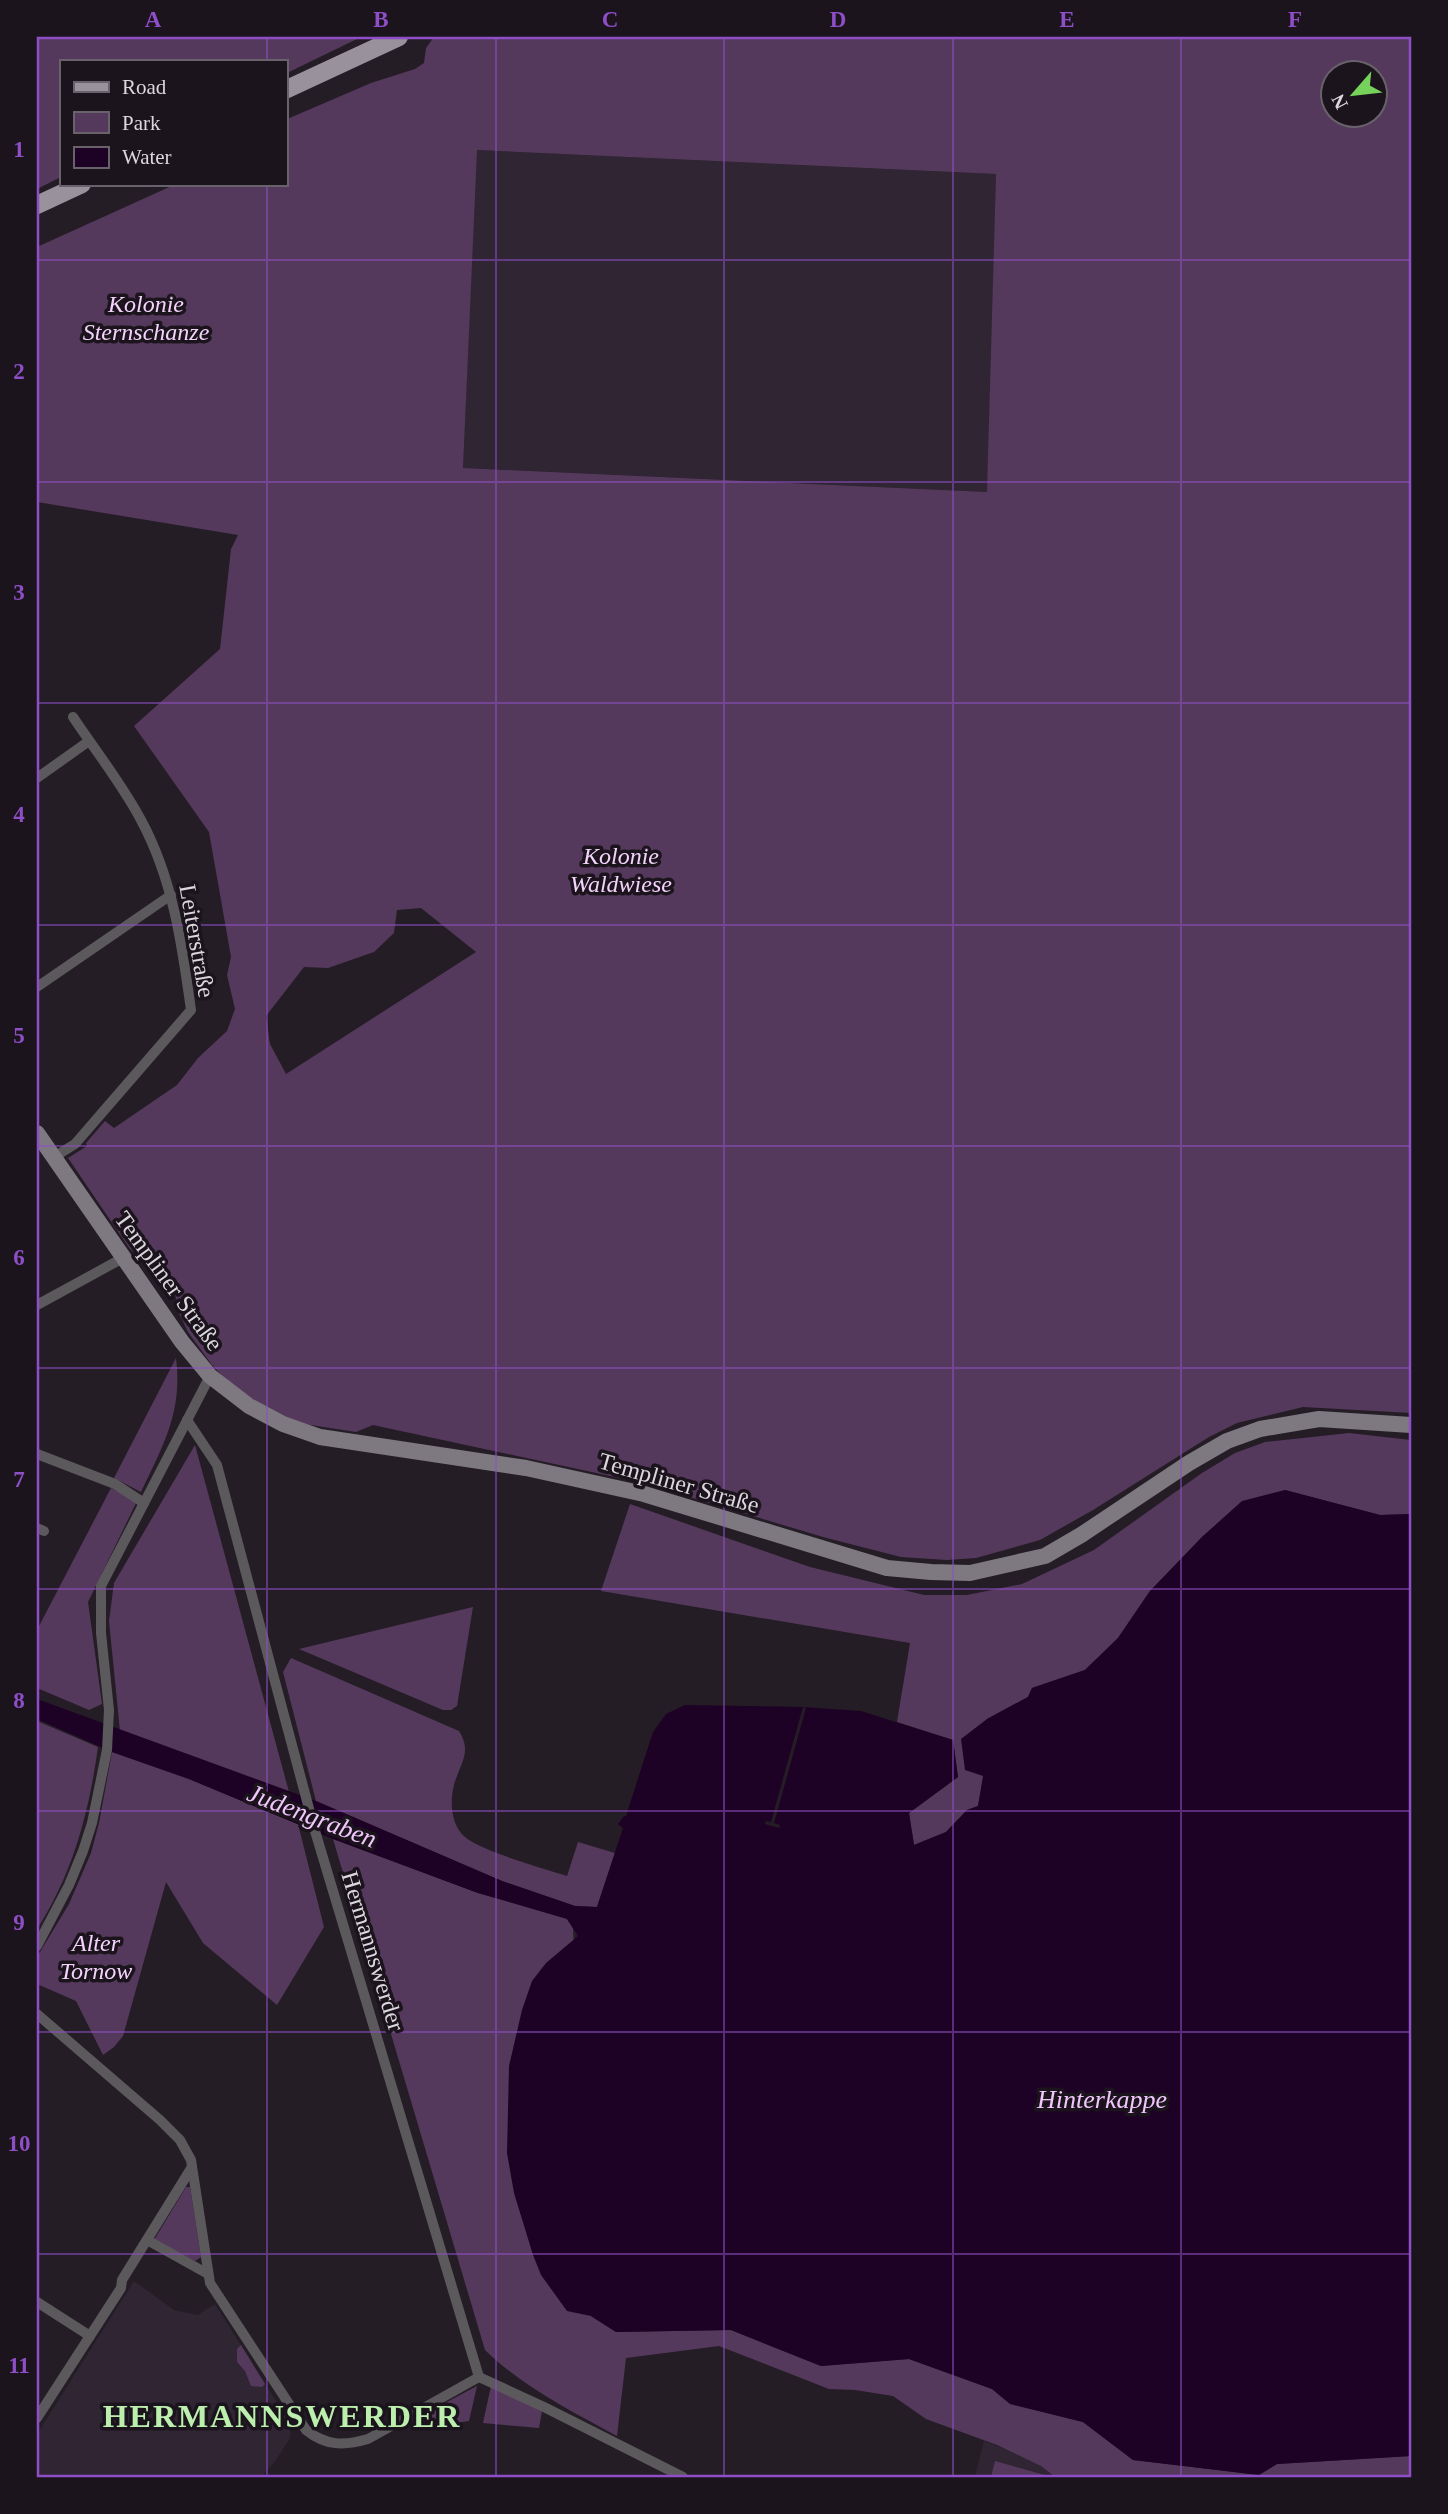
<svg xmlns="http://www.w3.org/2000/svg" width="1448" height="2514" font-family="'Times New Roman',serif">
  <rect width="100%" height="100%" fill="#241d26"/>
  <g fill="#302533">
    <path d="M476,150L996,174L988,492L463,468Z"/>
    <path d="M134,2281L174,2310L198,2315L215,2304L291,2425L290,2438L276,2460L261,2477H37V2434Z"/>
    <path d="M984,2441L1013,2452L1041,2466L1055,2477H975Z"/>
  </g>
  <g fill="#55395c" fill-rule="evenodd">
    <path d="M37,37H361L285,74V61H61V177L37,189Z"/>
    <path d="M434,37H1411V1413L1303,1407L1237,1423L1209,1437L1093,1510L1040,1540L976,1558L947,1560L901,1557L823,1537L643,1483L373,1425L356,1432L304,1424L273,1414L233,1387L212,1365L188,1332L179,1313L175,1294L165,1277L130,1249L68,1158L87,1146L86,1143L105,1121L114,1128L177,1085L198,1058L227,1031L235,1009L227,975L231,957L209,832L134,726L220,649L231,549L238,535L37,502V247L176,184H285V120L371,83L415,69L424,63L426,48ZM1332,74H1374V116H1332ZM477,150L996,174L987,492L463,468ZM421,908L476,952L286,1074L270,1044L266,1016L304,967L328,968L374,952L394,933L397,910Z"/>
    <path d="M176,1358C183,1411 163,1446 141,1492L114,1478Z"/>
    <path d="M1349,1433L1411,1440V1514L1380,1515L1285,1490L1203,1536L1150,1591L1118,1638L1085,1670L1032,1688L1028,1697L987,1719L984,1775L978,1806L967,1810L946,1832L914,1845L909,1813L958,1777L953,1740L897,1722L910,1643L601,1591L630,1504L810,1567L924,1595H967L1022,1584L1094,1550L1202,1473L1235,1453L1265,1442Z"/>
    <path d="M195,1445L289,1792L120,1731L109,1621L114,1583Z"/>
    <path d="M111,1488L137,1501L88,1602L102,1704L89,1710L37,1688V1630Z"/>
    <path d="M473,1607L457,1706L451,1710H443L299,1649Z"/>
    <path d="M291,1658L459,1731C470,1749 464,1758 457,1776C449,1794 449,1824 465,1837C483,1852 543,1868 567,1876L578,1842L615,1853L597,1907L575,1906L502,1881L316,1801L283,1672Z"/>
    <path d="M37,1721L98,1747C89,1812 73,1873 37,1929Z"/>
    <path d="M112,1752L189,1779L298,1824L324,1927L277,2005L203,1943L166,1882L123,2036L114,2047L103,2055L76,2001L37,1984V1957L69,1904L91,1853L99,1823Z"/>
    <path d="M333,1839L478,1893L562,1916L567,1919L573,1928L591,2316L616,2332L731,2330L821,2366L909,2359L992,2389L1011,2404L1083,2422L1133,2460L1259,2475L1277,2464L1411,2456V2477H1055L1041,2466L997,2445L926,2419L893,2396L855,2390L829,2389L719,2346L626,2358L617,2436C571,2411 523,2387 485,2350Z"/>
    <path d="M186,2187H190L201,2257L195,2261L154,2240Z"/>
    <path d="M241,2345L265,2384L262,2387L251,2386L245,2371L237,2362V2349Z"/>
    <path d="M477,2386L469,2421L417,2428L413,2420Z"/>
    <path d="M491,2386L542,2411L539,2428L483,2423Z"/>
    <path d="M995,2461L1052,2477H991Z"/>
  </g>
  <path fill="#1e0225" d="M1285,1490L1380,1515L1411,1514V2456L1277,2464L1259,2475L1133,2460L1083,2422L1010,2404L992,2389L909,2359L821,2366L731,2330L616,2332L591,2316L567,2311L541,2275L533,2255L514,2193L507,2153L509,2066L522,2010L532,1981L546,1963L578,1936L567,1919L478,1893L333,1839L189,1779L112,1752L37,1719V1699L316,1801L502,1881L575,1906L597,1907L623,1828L618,1824L624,1816H626L653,1732L666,1714L685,1705L803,1707L861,1711L953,1740L958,1777L909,1813L914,1845L946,1832L967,1810L978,1806L983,1776L965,1770L961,1739L987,1719L1028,1697L1032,1688L1085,1670L1118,1638L1150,1591L1203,1536L1242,1501Z"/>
  <path fill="#241d26" d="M803,1707L806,1708L774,1823L780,1825L779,1828L765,1824L766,1821L771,1822Z"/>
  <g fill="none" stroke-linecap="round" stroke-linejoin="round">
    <g stroke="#5c595d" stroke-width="10">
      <path d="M37,778L89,741"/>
      <path d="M37,987L171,895"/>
      <path d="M54,1157L75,1144L191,1010C182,945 173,879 141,820C122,784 95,750 73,717"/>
      <path d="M37,1305L123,1258"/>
      <path d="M187,1420L217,1465L315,1831L479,2377L544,2407L683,2477"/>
      <path d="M37,1454L115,1484L144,1503"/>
      <path d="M37,1528L44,1531"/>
      <path d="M37,1946L69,1885L83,1851L92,1823L107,1750L109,1710L101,1633V1586L210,1376"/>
      <path d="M37,2014L160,2120L180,2140L191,2160L210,2283L306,2430C326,2446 344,2446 368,2439L479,2377"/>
      <path d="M147,2240L208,2274"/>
      <path d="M37,2302L90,2336"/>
      <path d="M37,2418L121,2288L122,2280L192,2167"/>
    </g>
    <path stroke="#7e7880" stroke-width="16" d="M37,1133L182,1342L210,1376L249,1406L283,1424L320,1437L526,1468L644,1494L887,1568L931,1572L970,1573L1045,1556L1081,1535L1189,1463L1227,1441L1260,1429L1319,1419L1411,1425"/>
    <g stroke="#99919b" stroke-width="18">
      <path d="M285,90L399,37"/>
      <path d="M37,205L82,184"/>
    </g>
  </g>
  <path fill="none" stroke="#8e4ec5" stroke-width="2" stroke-opacity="0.55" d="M267,37V61M496,37V2477M724,37V2477M953,37V2477M1181,37V2477M267,184V2477M37,260H1411M37,482H1411M37,703H1411M37,925H1411M37,1146H1411M37,1368H1411M37,1589H1411M37,1811H1411M37,2032H1411M37,2254H1411"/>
  <g text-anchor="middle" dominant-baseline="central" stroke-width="7" stroke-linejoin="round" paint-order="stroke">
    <g font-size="24" font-style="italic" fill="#f3d3fb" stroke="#1b141d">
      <text x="146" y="304">Kolonie<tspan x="146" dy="28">Sternschanze</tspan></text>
      <text x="621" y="856">Kolonie<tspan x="621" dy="28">Waldwiese</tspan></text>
      <text x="96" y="1943">Alter<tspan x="96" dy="28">Tornow</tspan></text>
    </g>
    <g font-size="24" fill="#dcd7de" stroke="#1b141d">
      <text transform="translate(197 941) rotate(80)">Leiterstraße</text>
      <text transform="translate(169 1281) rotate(54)">Templiner Straße</text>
      <text transform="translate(679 1483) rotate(16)">Templiner Straße</text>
      <text transform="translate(373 1951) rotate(73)">Hermannswerder</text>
    </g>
    <g font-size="26" font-style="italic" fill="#f1c6fc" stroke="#1b141d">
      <text transform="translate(312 1816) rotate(21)">Judengraben</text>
      <text x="1102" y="2099">Hinterkappe</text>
    </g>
    <g font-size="32" font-weight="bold" letter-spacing="2" fill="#bceeae" stroke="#1b141d">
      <text x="282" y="2416">HERMANNSWERDER</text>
    </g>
  </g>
  <rect width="1448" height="2514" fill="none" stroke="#1b141d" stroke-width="77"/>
  <rect x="60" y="60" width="228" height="126" fill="#1b141d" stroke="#68626a" stroke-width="2"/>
  <rect x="74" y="82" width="35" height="10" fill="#99919b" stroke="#68626a" stroke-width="2"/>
  <text x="122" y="94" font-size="21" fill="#dcd7de">Road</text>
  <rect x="74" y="112" width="35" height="21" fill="#55395c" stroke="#68626a" stroke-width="2"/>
  <text x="122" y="130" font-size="21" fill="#dcd7de">Park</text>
  <rect x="74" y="147" width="35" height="21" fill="#1e0225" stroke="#68626a" stroke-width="2"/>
  <text x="122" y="164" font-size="21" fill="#dcd7de">Water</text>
  <g transform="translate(1354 94) rotate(242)"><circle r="33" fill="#1b141d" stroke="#68626a" stroke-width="2"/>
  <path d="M0-5L12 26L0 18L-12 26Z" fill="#76d25a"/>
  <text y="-10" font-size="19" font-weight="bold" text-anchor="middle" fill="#dcd7de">N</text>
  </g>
  <rect x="38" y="38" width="1372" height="2438" fill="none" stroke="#8e4ec5" stroke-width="2.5"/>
  <g font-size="23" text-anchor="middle" font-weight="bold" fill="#8e4ec5">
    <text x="153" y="27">A</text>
    <text x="381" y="27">B</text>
    <text x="610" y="27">C</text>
    <text x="838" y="27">D</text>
    <text x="1067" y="27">E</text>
    <text x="1295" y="27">F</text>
    <text x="19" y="157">1</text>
    <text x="19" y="379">2</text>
    <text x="19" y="600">3</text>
    <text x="19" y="822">4</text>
    <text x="19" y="1043">5</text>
    <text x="19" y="1265">6</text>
    <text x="19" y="1487">7</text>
    <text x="19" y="1708">8</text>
    <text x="19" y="1930">9</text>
    <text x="19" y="2151">10</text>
    <text x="19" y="2373">11</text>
  </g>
</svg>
